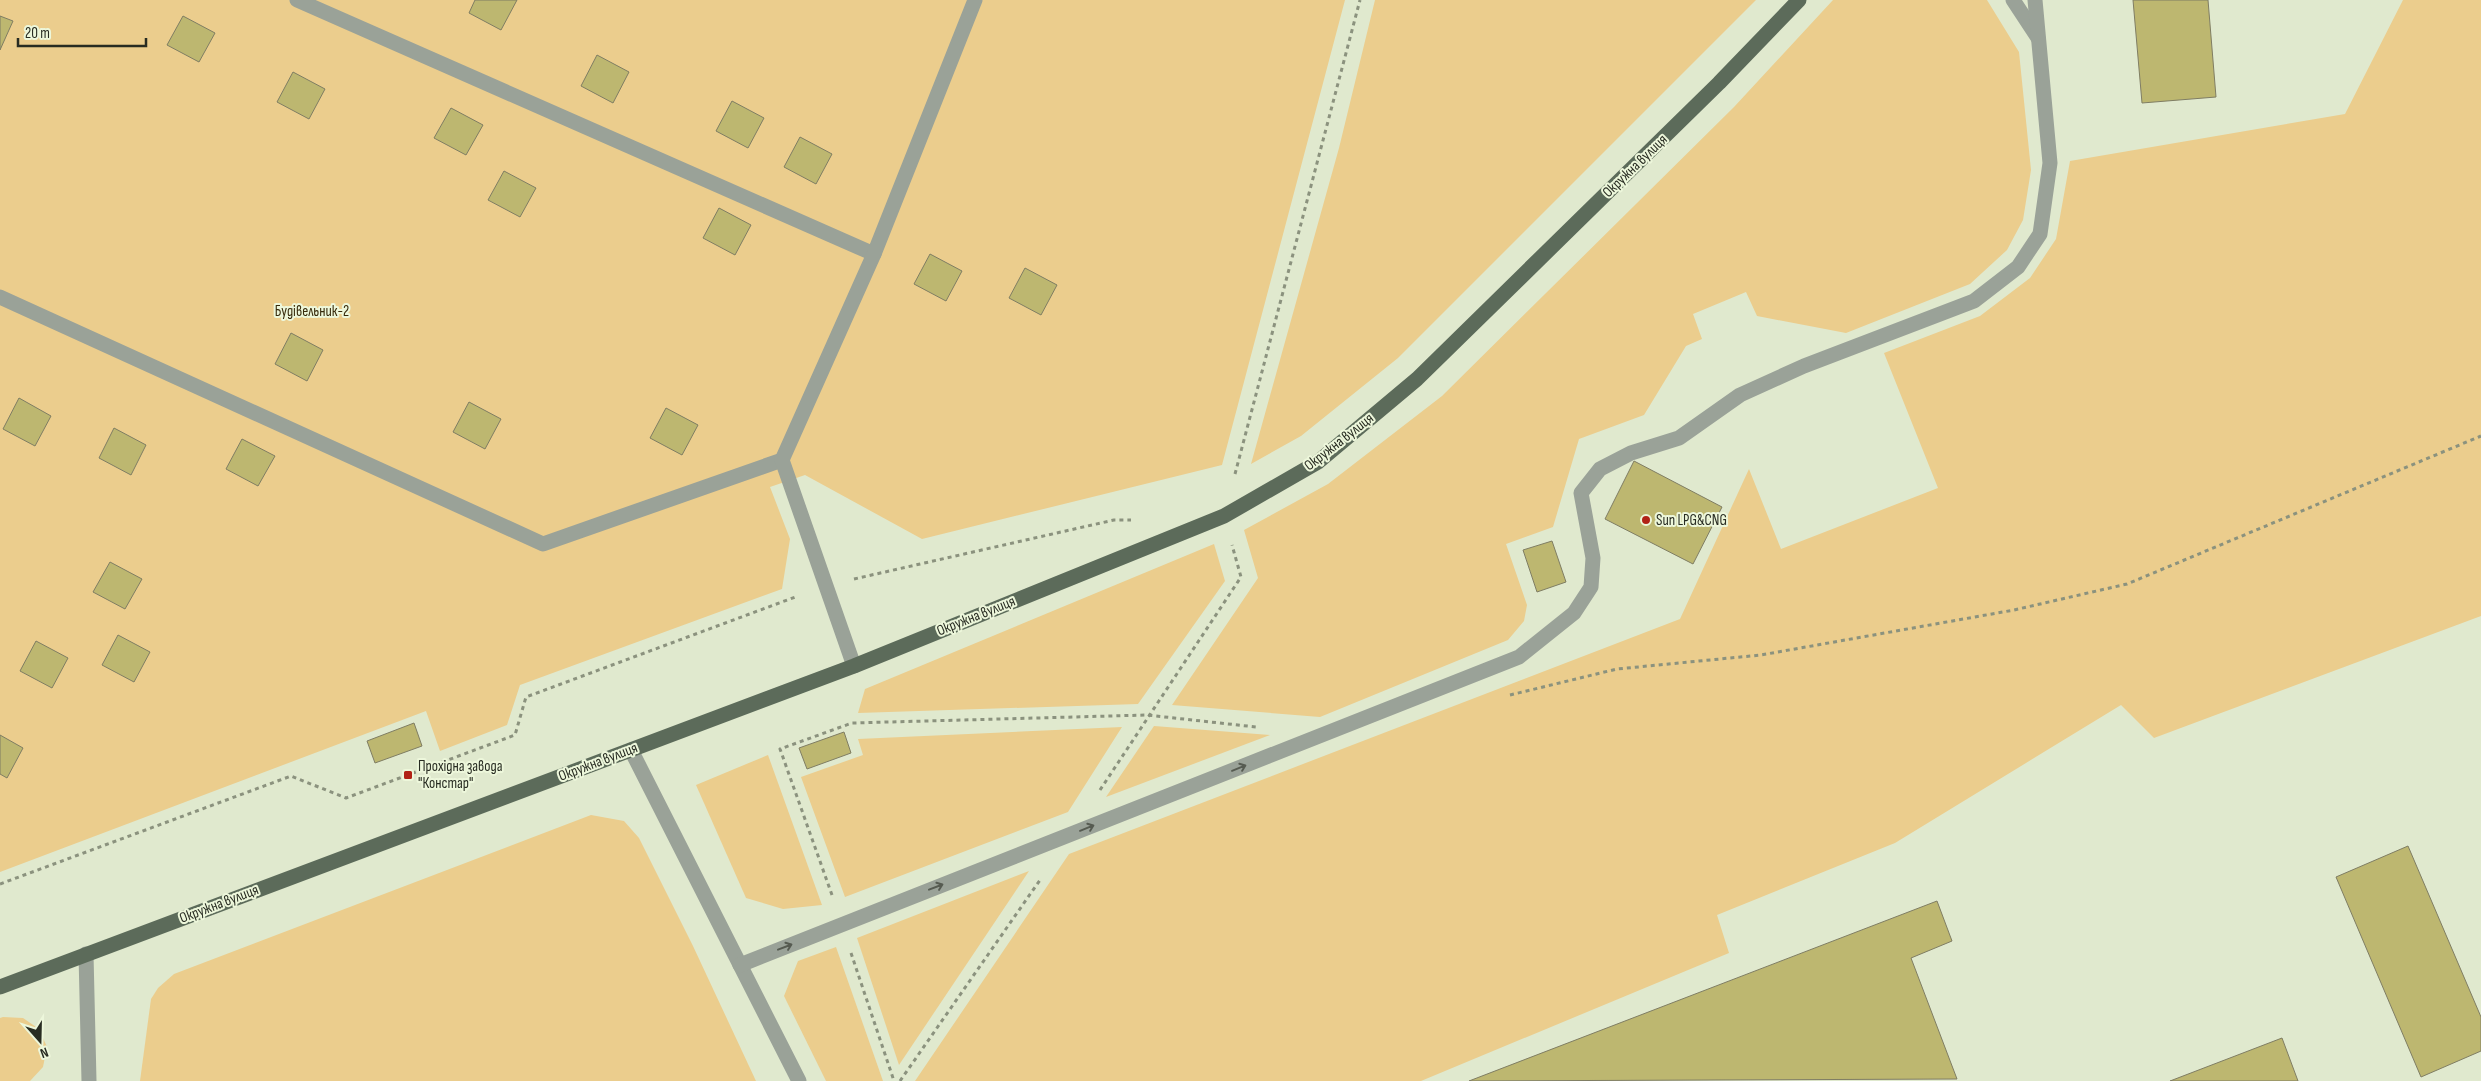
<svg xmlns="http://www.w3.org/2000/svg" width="2481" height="1081" font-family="'Sofia Sans Condensed',sans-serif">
  <rect width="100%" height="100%" fill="#e0e9ce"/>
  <g fill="#ebcd8d">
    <path d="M0,0H1345L1222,465L922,539L805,475L770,487L790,539L782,589L520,685L507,725L440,751L426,711L0,872Z"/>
    <path d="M1375,0H1756L1398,358L1301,436L1251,464L1339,148Z"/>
    <path d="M1833,0H1987L2019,52L2031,170L2023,220L2007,250L1970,284L1846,333L1757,316L1746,292L1693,314L1702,339L1686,346L1644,415L1579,439L1553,527L1506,544L1527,605L1524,621L1508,640L1320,717L1172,705L1258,578L1244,530L1328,484L1442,396L1734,107Z"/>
    <path d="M2403,0H2481V616L2154,738L2121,705L1895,843L1717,915L1729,953L1421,1081H915L1069,854L1680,619L1749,469L1781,549L1938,488L1884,353L1980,316L2030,278L2056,239L2070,161L2345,114Z"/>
    <path d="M1214,544L1225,581L1138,704L858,713L865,689Z"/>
    <path d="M1154,726L1270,735L1106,797Z"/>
    <path d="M1122,727L1068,812L845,897L801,777L863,755L858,739Z"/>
    <path d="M768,755L822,905L783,909L746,898L696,785Z"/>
    <path d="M591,815L624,821L639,838L693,946L756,1081H140L151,999L158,988L174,974Z"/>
    <path d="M1029,871L899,1065L857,938Z"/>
    <path d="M836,947L883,1081H826L784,996L798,961Z"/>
    <path d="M3,1017L23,1018L39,1029L47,1047L43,1067L30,1081H0V1018Z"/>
  </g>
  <g fill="#bdb770" stroke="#7f7d63">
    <path d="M475,0H517L501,30L469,13Z"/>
    <path d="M2133,0H2208L2216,97L2142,103Z"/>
    <path d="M0,16L13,21L0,50Z"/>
    <path d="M183,16L215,33L199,62L167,45Z"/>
    <path d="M597,55L629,72L613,103L581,86Z"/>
    <path d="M293,72L325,89L309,119L277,102Z"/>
    <path d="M732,101L764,118L748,148L716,131Z"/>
    <path d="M451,108L483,125L466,155L434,138Z"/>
    <path d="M800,137L832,154L816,184L784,167Z"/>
    <path d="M504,171L536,188L520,217L488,200Z"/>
    <path d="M719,208L751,225L735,255L703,238Z"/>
    <path d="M930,254L962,271L946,301L914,284Z"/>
    <path d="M1025,268L1057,285L1041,315L1009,298Z"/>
    <path d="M291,333L323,350L307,381L275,364Z"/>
    <path d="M19,398L51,416L35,446L3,429Z"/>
    <path d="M469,402L501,419L485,449L453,432Z"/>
    <path d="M666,408L698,425L682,455L650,438Z"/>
    <path d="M114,428L146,445L131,475L99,458Z"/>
    <path d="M242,439L275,456L258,486L226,469Z"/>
    <path d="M1634,461L1722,507L1693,564L1605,519Z"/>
    <path d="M1552,541L1566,582L1537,592L1523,550Z"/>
    <path d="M110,562L142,579L125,609L93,592Z"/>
    <path d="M118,635L150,652L134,682L102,665Z"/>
    <path d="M36,641L68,658L52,688L20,671Z"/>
    <path d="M414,723L422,746L375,763L367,741Z"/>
    <path d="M844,732L851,753L807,769L799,748Z"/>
    <path d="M0,735L23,748L7,778L0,774Z"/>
    <path d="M2408,846L2481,1017V1051L2421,1077L2336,877Z"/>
    <path d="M1937,901L1952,941L1911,958L1957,1079L1469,1081Z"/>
    <path d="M2282,1038L2298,1081H2170Z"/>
  </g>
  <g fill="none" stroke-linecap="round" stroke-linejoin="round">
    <g stroke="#8b927e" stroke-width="3" stroke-dasharray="4 4" stroke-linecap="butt">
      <path d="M1235,474L1360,0"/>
      <path d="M854,579L1114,520H1131"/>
      <path d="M1510,695L1617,669L1761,655L2014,610L2127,584L2481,436"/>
      <path d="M1100,790L1241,577L1232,545"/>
      <path d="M0,884L291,776L346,798L515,735L526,697L798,596"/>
      <path d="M832,895L780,749L852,723L1147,715L1256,727"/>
      <path d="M851,953L894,1081"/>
      <path d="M900,1081L1040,880"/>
    </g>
    <g stroke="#9aa298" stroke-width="15">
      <path d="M297,0L874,254"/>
      <path d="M2013,0L2038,38"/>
      <path d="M0,297L543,544L782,460"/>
      <path d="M854,666L782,460L874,254L975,0"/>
      <path d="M631,750L799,1081"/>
      <path d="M86,954L89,1081"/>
      <path d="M740,965L1519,657L1574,613L1591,587L1593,558L1581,493L1600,469L1631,453L1679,438L1740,395L1804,366L1974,301L2018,267L2040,234L2050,163L2035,0"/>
    </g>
    <path stroke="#5c6b5a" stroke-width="15" d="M0,987L854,666L1224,516L1318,462L1417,379L1719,83L1799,0"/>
  </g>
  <defs><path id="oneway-shaft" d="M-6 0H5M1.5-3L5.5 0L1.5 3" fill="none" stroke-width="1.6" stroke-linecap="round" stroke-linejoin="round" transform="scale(1.25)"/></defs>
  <g stroke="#565b51">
    <use href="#oneway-shaft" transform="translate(1239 768) rotate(-22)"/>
    <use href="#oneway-shaft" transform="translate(1087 828) rotate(-22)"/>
    <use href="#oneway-shaft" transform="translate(936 887) rotate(-21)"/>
    <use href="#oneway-shaft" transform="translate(785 947) rotate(-21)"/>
  </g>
  <g fill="#b12216" stroke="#edf7db" stroke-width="2">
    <circle cx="1646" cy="520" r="5"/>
    <rect x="403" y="770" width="10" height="10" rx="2.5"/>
  </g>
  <g text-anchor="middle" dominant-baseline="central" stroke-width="4" stroke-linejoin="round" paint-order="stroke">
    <g font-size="15" fill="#282c22" stroke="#edf7db">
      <text transform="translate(1635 166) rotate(-44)">Окружна вулиця</text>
      <text transform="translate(1339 442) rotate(-38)">Окружна вулиця</text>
      <text transform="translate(976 616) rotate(-22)">Окружна вулиця</text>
      <text transform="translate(598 762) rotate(-21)">Окружна вулиця</text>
      <text transform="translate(219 904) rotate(-21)">Окружна вулиця</text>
    </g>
    <g font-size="15" fill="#372a0b" stroke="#edf7db">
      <text x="312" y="311">Будівельник-2</text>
    </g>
    <g font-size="15" fill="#282c22" stroke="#edf7db" text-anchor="start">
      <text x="1656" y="520">Sun LPG&amp;CNG</text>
      <text x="418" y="766">Прохідна завода<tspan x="418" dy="17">"Констар"</tspan></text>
    </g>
  </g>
  <g transform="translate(40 1041) rotate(160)" stroke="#edf7db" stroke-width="4" paint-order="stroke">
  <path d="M0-4L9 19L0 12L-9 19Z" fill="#282c22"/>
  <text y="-8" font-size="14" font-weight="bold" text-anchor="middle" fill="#282c22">N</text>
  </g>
  <path d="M18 38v8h128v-8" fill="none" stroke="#282c22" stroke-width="2.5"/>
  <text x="25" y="38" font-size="15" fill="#282c22" stroke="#edf7db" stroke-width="4" paint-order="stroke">20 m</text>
</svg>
